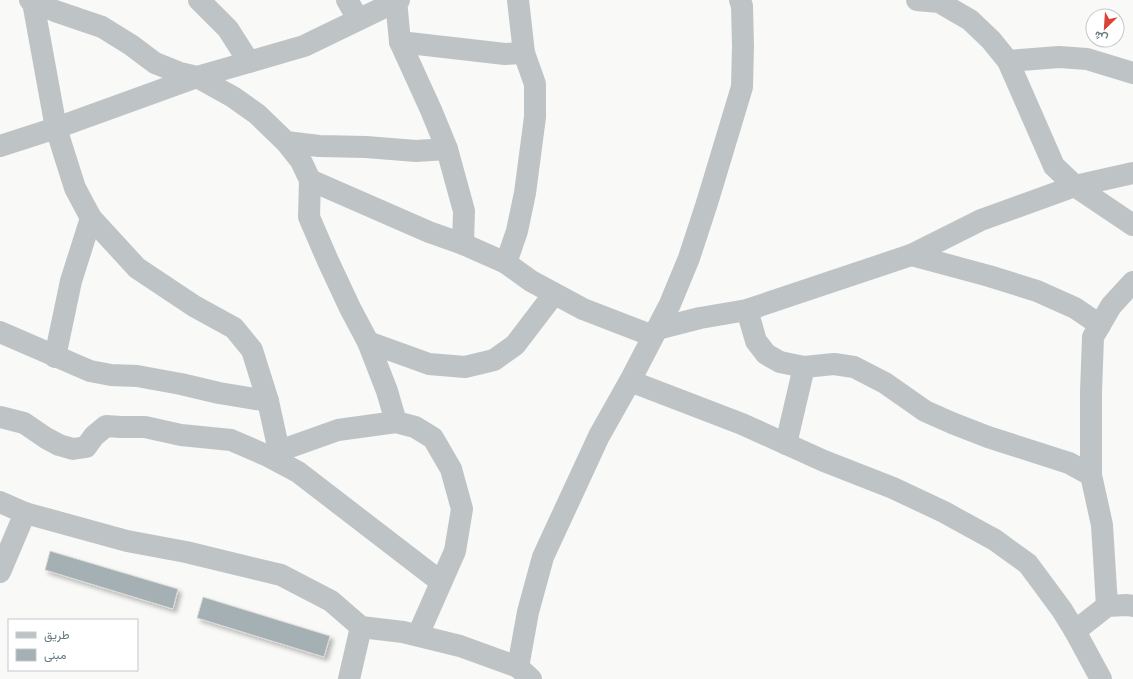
<svg xmlns="http://www.w3.org/2000/svg" width="1133" height="679" font-family="'Open Sans',Vazirmatn,sans-serif">
  <defs>
    <filter id="shadow"><feDropShadow dx="3.5" dy="3.5" stdDeviation="2" flood-color="#0004"/></filter>
  </defs>
  <rect width="100%" height="100%" fill="#f9f9f7"/>
  <g fill="#a5b0b4" stroke="#dbdbd9" filter="url(#shadow)">
    <path d="M50,551L178,589L173,609L45,570Z"/>
    <path d="M203,597L330,636L324,657L197,618Z"/>
  </g>
  <g fill="none" stroke-linecap="round" stroke-linejoin="round">
    <g stroke="#bec4c6" stroke-width="22">
      <path d="M30,0L55,11L102,27L131,45L155,63L180,73L197,77L233,97L257,114L286,142L301,161L310,180L309,217L328,261L350,308L368,342L387,391L396,422"/>
      <path d="M199,0L228,29L249,62"/>
      <path d="M347,0L358,19"/>
      <path d="M396,0L400,42L431,110L447,149L464,211L463,244"/>
      <path d="M917,0L939,2L970,20L991,40L1008,61L1054,166L1075,186L1133,225"/>
      <path d="M33,2L56,128L75,188L91,218L137,268L194,306L234,328L252,350L268,401L279,451"/>
      <path d="M400,42L505,54L524,53"/>
      <path d="M1008,61L1059,57L1087,59L1133,73"/>
      <path d="M286,142L319,146L366,147L416,151L447,149"/>
      <path d="M0,146L56,128L197,77L249,62L304,46L399,0"/>
      <path d="M310,180L429,232L463,244L506,263L531,281L583,309L653,336"/>
      <path d="M911,255L989,276L1037,291L1075,308L1100,325"/>
      <path d="M506,263L517,231L525,193L535,117V84L524,53L518,0"/>
      <path d="M747,310L756,341L766,354L780,362L804,367L834,364L854,367L885,383L925,411L952,423L988,437L1069,463L1091,475"/>
      <path d="M657,329L700,318L747,310L911,255L981,220L1075,186L1133,173"/>
      <path d="M0,332L90,371L111,375L137,376L181,384L219,393L268,401"/>
      <path d="M368,342L429,364L465,367L494,360L515,345L554,294"/>
      <path d="M55,357L71,281L91,218"/>
      <path d="M630,381L742,424L824,461L893,488L944,512L995,540L1028,564L1062,610L1075,631L1101,679"/>
      <path d="M0,417L24,423L46,438L59,445L73,449L86,447L94,436L106,426L121,427H145L181,435L231,440L268,456L298,472L441,582"/>
      <path d="M786,444L804,367"/>
      <path d="M268,456L279,451L338,430L396,422L415,427L433,438L451,469L462,509L455,551L418,635"/>
      <path d="M0,502L25,513L127,541L186,552L281,575L331,601L361,627L403,632L460,646L518,667L531,679"/>
      <path d="M0,572L25,513"/>
      <path d="M1107,606L1102,525L1091,475V392L1093,337L1111,306L1133,282"/>
      <path d="M1075,631L1107,606L1127,605L1133,606"/>
      <path d="M518,667L528,612L543,557L599,436L630,381L670,304L689,258L707,203L742,87L743,46L742,6L740,0"/>
      <path d="M349,679L361,627"/>
    </g>
  </g>
  <rect x="8" y="619" width="130" height="52" fill="#ffffff" stroke="#c2c9cc"/>
  <rect x="16" y="632" width="20" height="6" fill="#bec4c6" stroke="#c2c9cc"/>
  <text x="44" y="639" font-size="12" fill="#667980">طريق</text>
  <rect x="16" y="649" width="20" height="12" fill="#a5b0b4" stroke="#c2c9cc"/>
  <text x="44" y="659" font-size="12" fill="#667980">مبنى</text>
  <g transform="translate(1105 28) rotate(205)"><circle r="19" fill="#ffffff" stroke="#c2c9cc"/>
  <path d="M0-3L7 15L0 10L-7 15Z" fill="#da4337"/>
  <text y="-6" font-size="11" font-weight="bold" text-anchor="middle" fill="#667980">ش</text>
  </g>
</svg>
